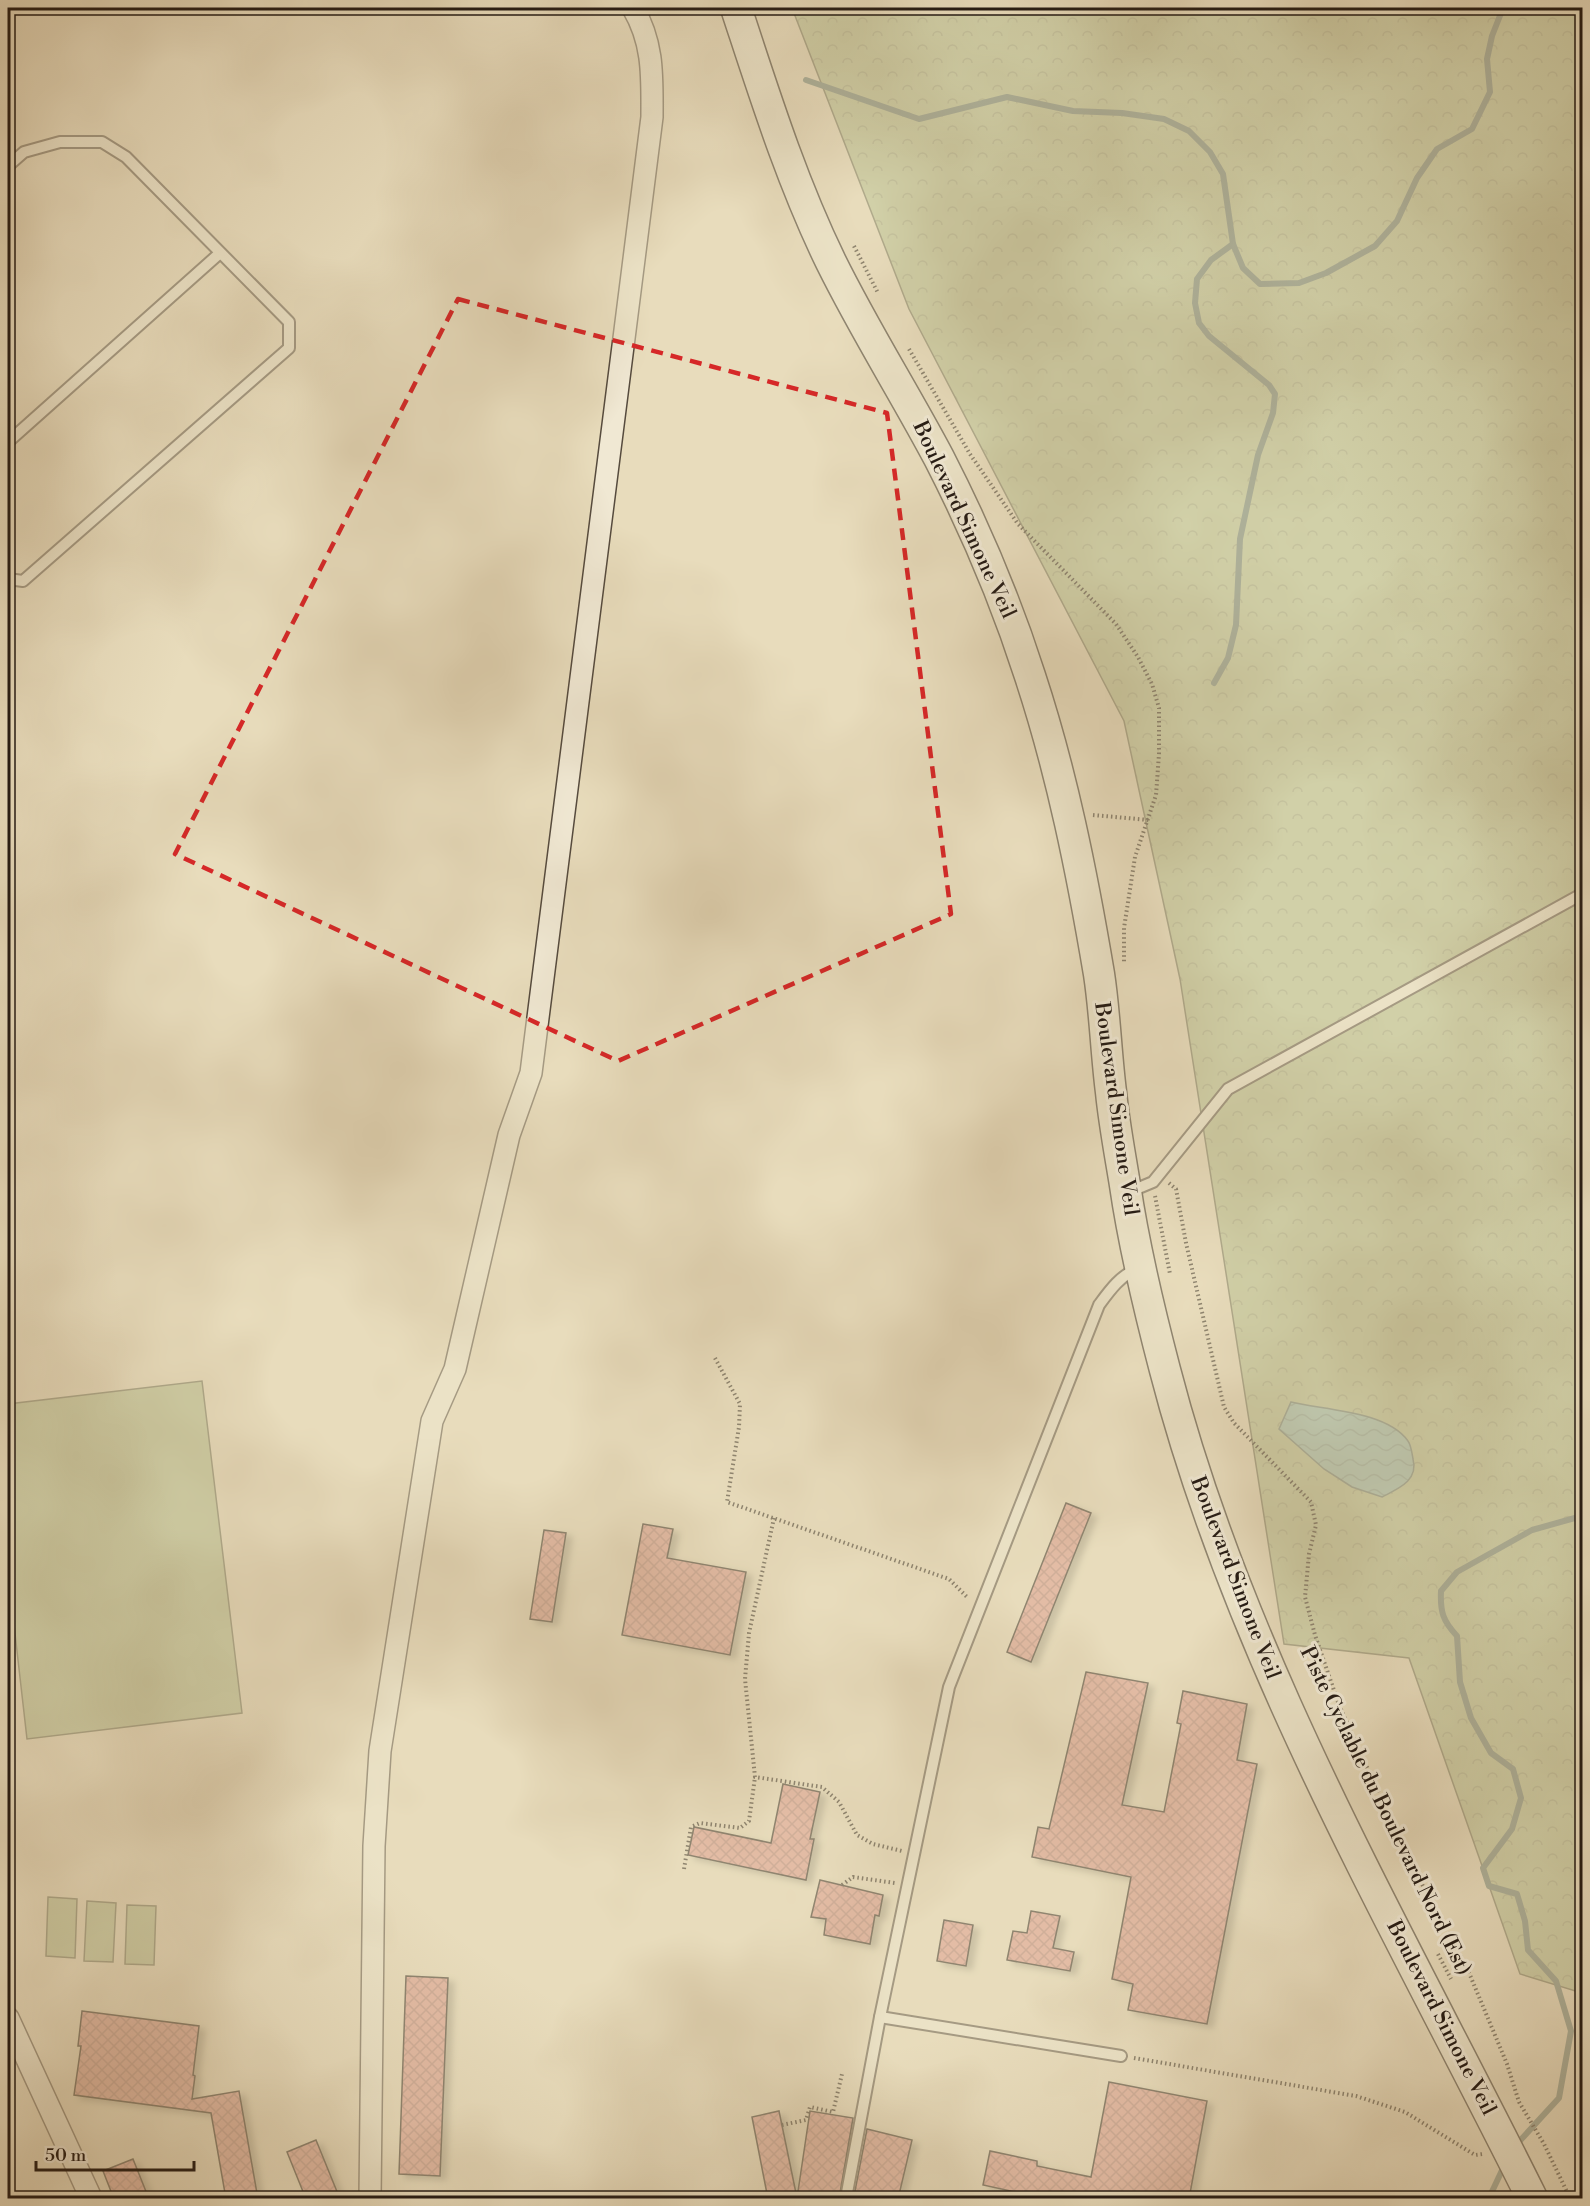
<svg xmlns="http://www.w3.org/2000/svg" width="1590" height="2206" font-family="'Libre Bodoni',serif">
  <defs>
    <pattern id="forest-crowns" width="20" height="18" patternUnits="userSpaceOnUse" patternTransform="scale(1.5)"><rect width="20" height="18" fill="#b6c091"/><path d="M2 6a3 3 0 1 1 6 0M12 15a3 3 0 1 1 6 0" fill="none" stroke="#9ca47c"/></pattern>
    <pattern id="water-waves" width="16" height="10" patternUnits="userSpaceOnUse" patternTransform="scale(1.5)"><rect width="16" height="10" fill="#97bcaf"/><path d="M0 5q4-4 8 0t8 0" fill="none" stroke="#82a196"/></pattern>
    <pattern id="building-cross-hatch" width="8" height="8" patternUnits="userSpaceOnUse" patternTransform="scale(1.5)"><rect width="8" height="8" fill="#dd9489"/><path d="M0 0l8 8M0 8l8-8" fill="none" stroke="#b3786f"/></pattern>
    <filter id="shadow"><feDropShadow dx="6" dy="4" stdDeviation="3" flood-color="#0004"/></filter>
  </defs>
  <rect width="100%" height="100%" fill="#e8dcbc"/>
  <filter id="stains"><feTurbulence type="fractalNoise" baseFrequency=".00333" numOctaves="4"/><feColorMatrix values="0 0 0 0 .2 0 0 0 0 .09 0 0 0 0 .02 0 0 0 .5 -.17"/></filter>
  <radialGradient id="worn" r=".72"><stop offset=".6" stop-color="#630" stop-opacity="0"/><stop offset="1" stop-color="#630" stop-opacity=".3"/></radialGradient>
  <g fill="#b6c091" stroke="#6e6e52" stroke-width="1.5">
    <path d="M202,1381L242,1713L27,1739L8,1572V1404Z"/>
    <path d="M48,1897L77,1899L75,1958L46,1956Z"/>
    <path d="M87,1901L116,1903L113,1962L84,1961Z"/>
    <path d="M127,1905L156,1906L154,1965L125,1964Z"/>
  </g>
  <path fill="url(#forest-crowns)" stroke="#6e6e52" stroke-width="1.5" d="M792,8H1582V1993L1520,1974L1409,1658L1284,1644L1180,979L1124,721L909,309Z"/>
  <path fill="url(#water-waves)" stroke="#697c71" stroke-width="1.5" d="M1291,1402C1324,1410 1387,1411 1408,1441C1411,1445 1412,1453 1413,1459C1419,1481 1397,1489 1382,1497L1352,1487L1324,1469L1279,1429Z"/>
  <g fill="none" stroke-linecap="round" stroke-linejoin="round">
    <g stroke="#697c71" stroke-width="6">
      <path d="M806,80L919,119L1007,97L1073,111L1122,113L1164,119L1189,131L1210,152L1223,174L1233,244L1243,268L1260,284L1299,283L1326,273L1375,246L1397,221L1417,178L1437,149L1472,129L1490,92L1487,59L1492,36L1503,8"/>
      <path d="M1214,683L1228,658L1236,625L1240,539L1258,455L1273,413L1275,394L1269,385L1209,336L1199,323L1195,303L1197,279L1211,260L1233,244"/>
      <path d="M1516,2145L1559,2098L1571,2031L1556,1981L1528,1950L1525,1921L1517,1894L1489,1886L1483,1868L1512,1829L1521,1798L1513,1769L1491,1753L1471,1718L1460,1682L1457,1636C1443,1621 1440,1612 1441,1591L1457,1572L1532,1530L1582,1516"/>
      <path d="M1489,2198L1505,2164"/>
    </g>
  </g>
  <g fill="url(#building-cross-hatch)" stroke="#251b14" stroke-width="1.5" filter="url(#shadow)">
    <path d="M1066,1503L1091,1513L1031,1662L1007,1652Z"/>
    <path d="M643,1524L673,1529L667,1558L746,1572L730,1655L622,1635Z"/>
    <path d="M544,1530L566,1533L552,1622L530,1619Z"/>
    <path d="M1086,1672L1148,1683L1122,1805L1164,1812L1181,1724L1177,1723L1183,1691L1247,1704L1237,1760L1257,1764L1207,2024L1128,2010L1133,1984L1112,1979L1131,1877L1032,1857L1038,1827L1049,1829Z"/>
    <path d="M783,1784L820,1792L810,1839H814L806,1880L688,1855L694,1827L771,1843Z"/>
    <path d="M820,1880L883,1895L879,1916L875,1915L870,1944L824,1935L826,1919L811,1917Z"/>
    <path d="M1031,1911L1060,1916L1053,1948L1074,1952L1070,1971L1007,1960L1013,1931L1027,1933Z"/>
    <path d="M944,1920L973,1925L966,1966L937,1961Z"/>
    <path d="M406,1976L448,1978L440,2176L399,2174Z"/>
    <path d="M82,2011L199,2026L193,2075L195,2076L192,2099L239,2091L258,2199H226L211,2113L74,2095L81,2046H78Z"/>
    <path d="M1109,2082L1207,2101L1189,2199H1048L983,2185L990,2151L1037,2161V2166L1091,2177Z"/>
    <path d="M779,2111L797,2198L810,2111L853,2118L839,2199H768L752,2117Z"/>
    <path d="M867,2129L912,2140L898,2199H863L854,2196Z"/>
    <path d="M316,2140L340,2199H306L287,2152Z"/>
    <path d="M133,2159L149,2199H114L103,2171Z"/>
  </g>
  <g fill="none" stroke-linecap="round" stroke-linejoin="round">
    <g stroke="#564b3e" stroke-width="14">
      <g id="service">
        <path d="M8,166L24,152L60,142H102L126,157L289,322V348L23,581L8,579"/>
        <path d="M8,442L220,253"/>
        <path d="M1129,1192L1153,1182L1228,1089L1582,894"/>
        <path d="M880,2017L1121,2056"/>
        <path d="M846,2198L880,2017L949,1687L1099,1305C1110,1290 1120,1276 1138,1268"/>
      </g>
    </g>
    <g stroke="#564b3e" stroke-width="24">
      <g id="minor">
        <path d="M8,2018L91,2198"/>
        <path d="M370,2198L374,1846L380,1751L432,1421L455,1369L509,1135L531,1073L652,117C652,77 654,44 633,8"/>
      </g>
    </g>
    <g stroke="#251b14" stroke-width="33">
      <path id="secondary" d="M736,8C764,93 791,180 831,262C864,329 904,392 939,458C975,528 1006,601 1030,676C1062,773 1082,873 1099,974C1105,1013 1106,1053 1111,1092C1114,1123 1120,1154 1125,1185C1134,1247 1149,1309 1165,1370C1241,1664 1398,1928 1532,2198"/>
    </g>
    <g stroke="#251b14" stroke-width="4" stroke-dasharray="1.5 3" stroke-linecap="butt">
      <path d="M854,246L878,293"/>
      <path d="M909,349L970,454L1018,524L1116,624L1138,657L1152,684L1159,708V754L1156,795L1135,857L1124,928V963"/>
      <path d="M1093,815L1149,820"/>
      <path d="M1169,1183L1176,1189L1186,1243L1224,1407L1234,1423L1311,1502L1316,1525L1309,1554L1305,1597L1315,1635L1339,1705L1409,1860L1467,1968L1507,2064L1519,2102L1544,2144L1570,2198"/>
      <path d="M1155,1196L1170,1274"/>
      <path d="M715,1358L740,1404L739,1427L727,1502L949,1579L967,1597"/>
      <path d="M774,1518L749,1633L745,1679L755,1777L822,1787L839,1802L857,1835L873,1844L902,1851"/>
      <path d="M684,1869L691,1827L700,1823L740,1828L749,1821L755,1777"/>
      <path d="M842,1885L853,1877L895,1883"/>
      <path d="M1438,1954L1451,1979"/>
      <path d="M1134,2058L1356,2096L1405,2112L1475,2155L1483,2154"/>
      <path d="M782,2125L806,2120L810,2107L833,2112L842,2074"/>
    </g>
    <use href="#service" stroke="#f0e8d3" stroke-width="10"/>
    <use href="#minor" stroke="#f0e8d3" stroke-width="21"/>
    <use href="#secondary" stroke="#f0e8d3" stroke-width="30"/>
  </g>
  <path d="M0 0H1590V2206H0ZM458,299L887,413L951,914L618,1061L175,854Z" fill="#e8dcbc" fill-opacity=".55" fill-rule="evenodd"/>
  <path fill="none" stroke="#d62828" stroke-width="4.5" stroke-dasharray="12 8" stroke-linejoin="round" d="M458,299L887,413L951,914L618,1061L175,854Z"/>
  <g text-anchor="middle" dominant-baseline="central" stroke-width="6" stroke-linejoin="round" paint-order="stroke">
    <g font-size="21" fill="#251b14" stroke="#f0e8d3">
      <text transform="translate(964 520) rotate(65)">Boulevard Simone Veil</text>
      <text transform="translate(1116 1109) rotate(82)">Boulevard Simone Veil</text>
      <text transform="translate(1235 1578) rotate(69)">Boulevard Simone Veil</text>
      <text transform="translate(1385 1811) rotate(64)">Piste Cyclable du Boulevard Nord (Est)</text>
      <text transform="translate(1441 2018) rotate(63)">Boulevard Simone Veil</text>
    </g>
  </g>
  <rect width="1590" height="2206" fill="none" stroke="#e8dcbc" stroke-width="30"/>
  <rect x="9" y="9" width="1572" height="2188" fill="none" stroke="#251b14" stroke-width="3"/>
  <rect x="15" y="15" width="1560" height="2176" fill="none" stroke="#251b14" stroke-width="1.5"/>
  <path d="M36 2161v9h158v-9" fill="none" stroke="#251b14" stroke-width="3"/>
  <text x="45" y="2161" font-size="18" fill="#251b14" stroke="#f0e8d3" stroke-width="4.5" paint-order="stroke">50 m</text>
  <rect width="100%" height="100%" filter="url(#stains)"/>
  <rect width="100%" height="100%" fill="url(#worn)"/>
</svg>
